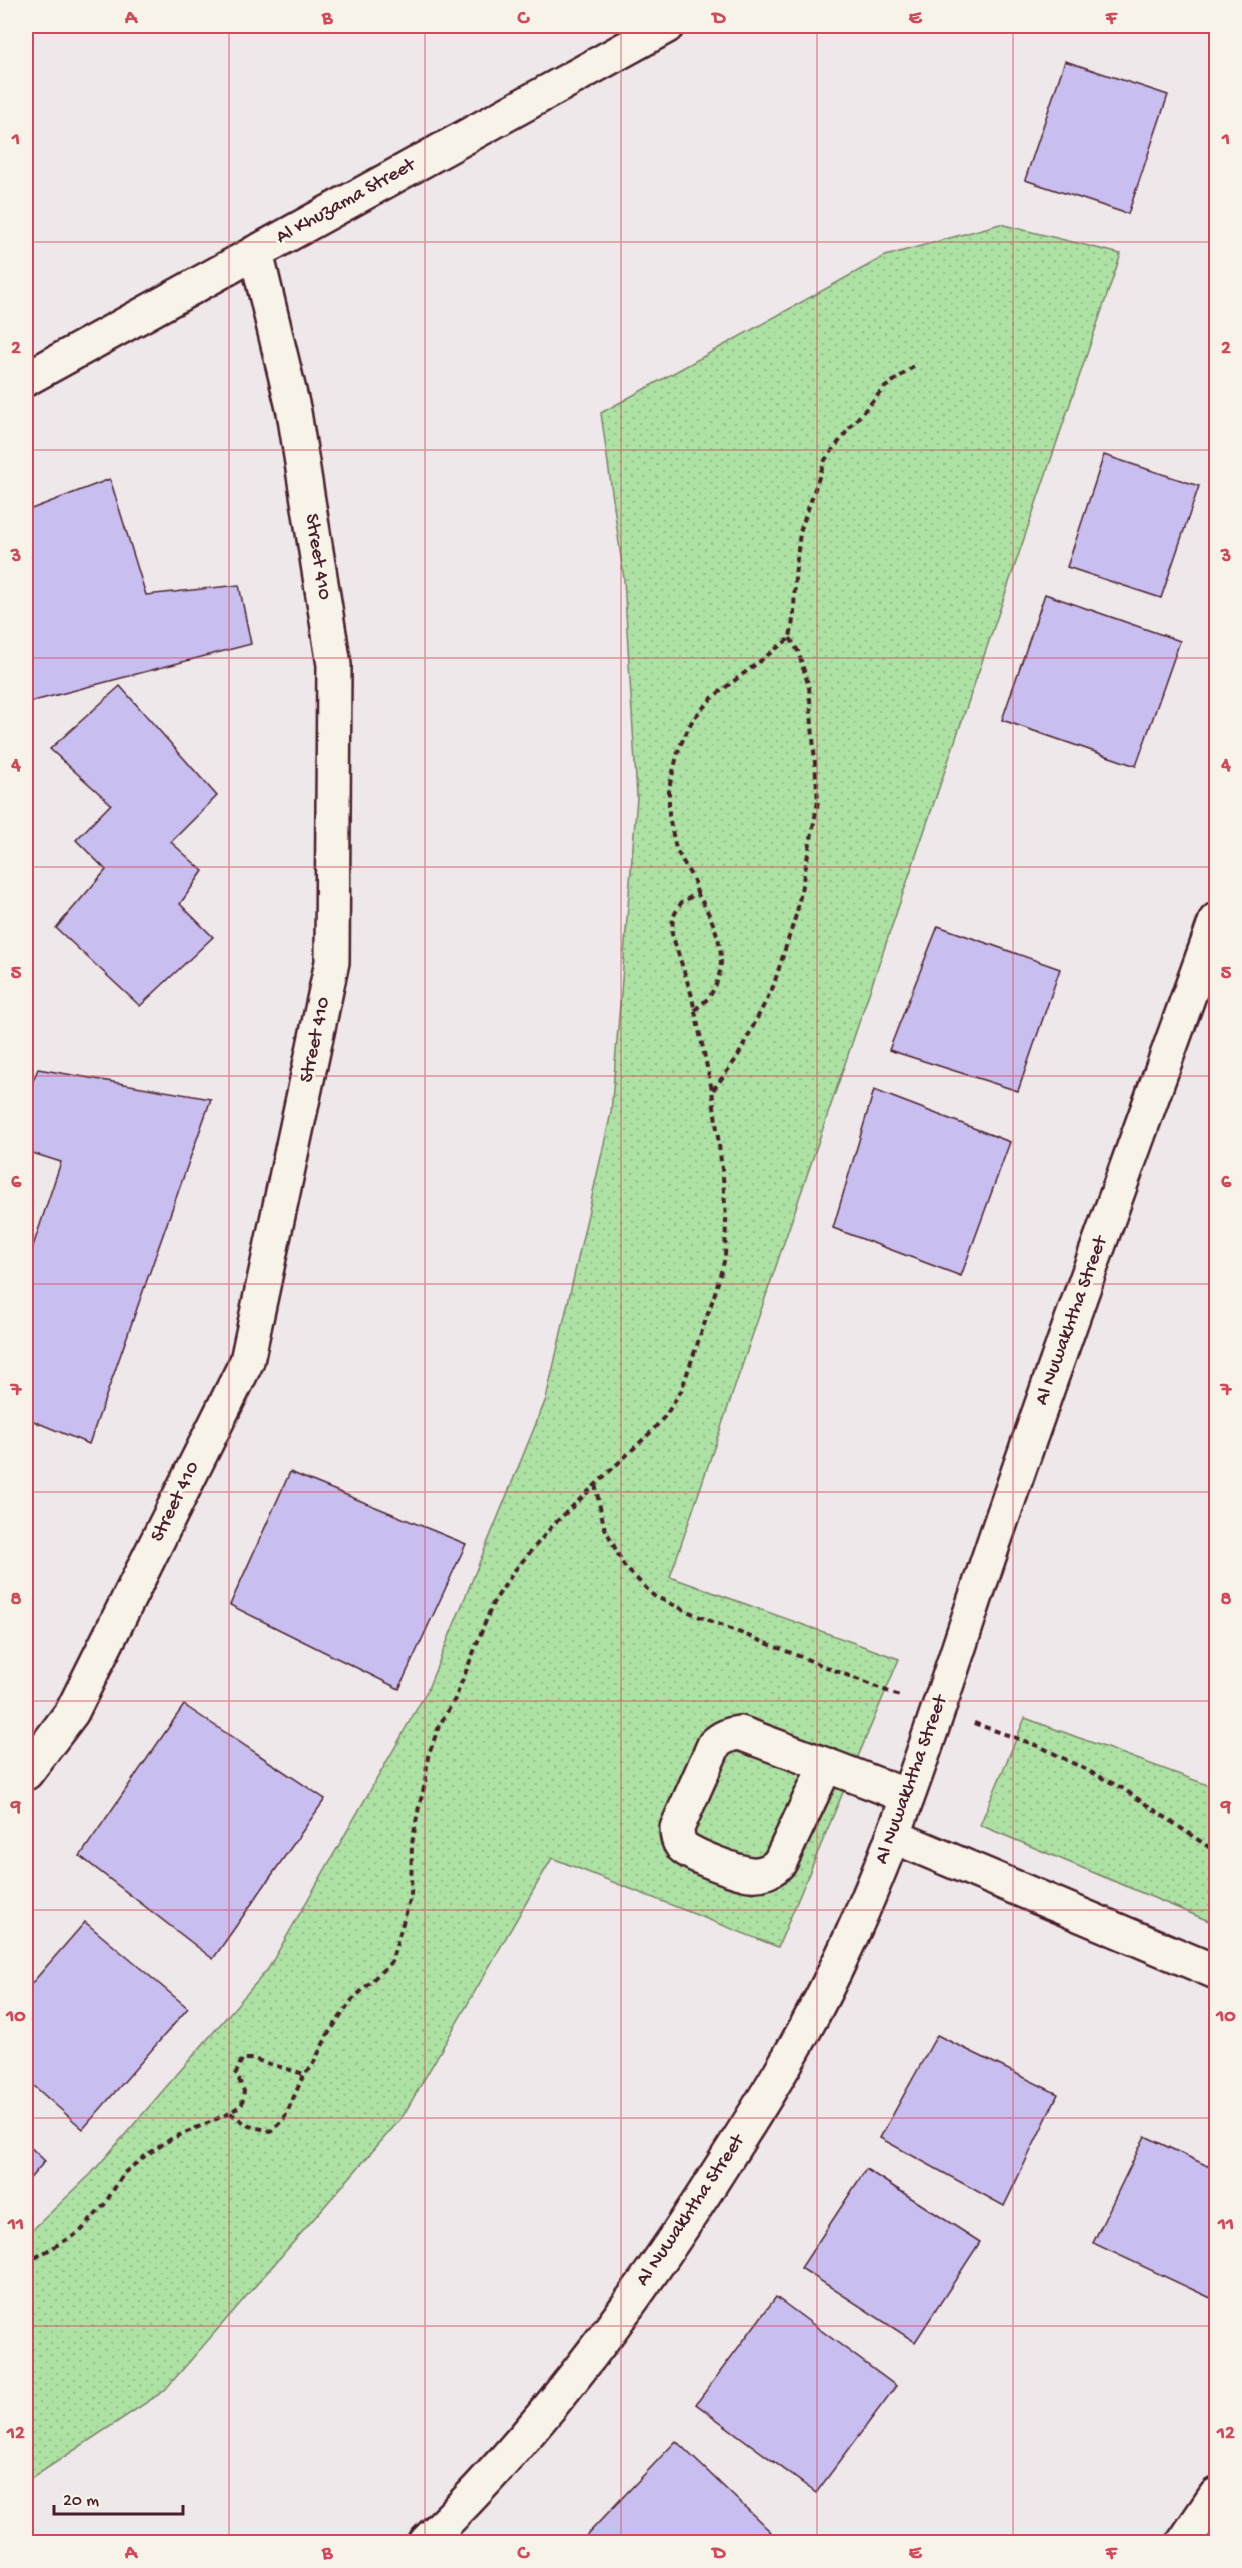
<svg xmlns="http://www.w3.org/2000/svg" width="1242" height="2568" font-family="'Gochi Hand',sans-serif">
  <defs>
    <pattern id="grass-dots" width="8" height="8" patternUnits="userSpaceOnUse" patternTransform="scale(1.5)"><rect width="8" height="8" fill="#ade2a4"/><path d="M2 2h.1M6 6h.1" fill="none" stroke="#96c18d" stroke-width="1.8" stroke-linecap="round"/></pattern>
  </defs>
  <rect width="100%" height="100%" fill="#eee8ea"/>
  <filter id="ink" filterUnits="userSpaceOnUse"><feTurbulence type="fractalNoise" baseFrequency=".0167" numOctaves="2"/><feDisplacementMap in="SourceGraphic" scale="12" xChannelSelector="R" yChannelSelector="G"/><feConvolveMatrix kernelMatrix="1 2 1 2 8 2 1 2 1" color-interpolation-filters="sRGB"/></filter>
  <g filter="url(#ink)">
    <g fill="url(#grass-dots)" stroke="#7c8068" stroke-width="1.5">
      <path d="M1000,224L1121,254L670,1577L899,1659L778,1947L552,1858L403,2116L164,2391L26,2482V2236L91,2174L268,1969L427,1691L546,1399L611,1113L637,797L624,579L601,413L885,256Z"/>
      <path d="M1025,1718L1216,1788V1924L980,1825Z"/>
    </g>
    <g fill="#c9bef0" stroke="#4a1f2b" stroke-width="1.5">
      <path d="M1065,61L1168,95L1128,214L1025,180Z"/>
      <path d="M1104,455L1199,486L1161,598L1067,567Z"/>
      <path d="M110,479L146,595L239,585L251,644L26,703V511Z"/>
      <path d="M1045,594L1180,641L1136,766L1002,720Z"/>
      <path d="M120,686L217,796L171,842L203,871L180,904L213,937L140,1006L56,928L106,870L76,840L111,804L50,749Z"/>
      <path d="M938,926L1060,969L1018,1091L889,1050Z"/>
      <path d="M38,1069L211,1099L89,1444L26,1418V1267L61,1162L26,1151V1097Z"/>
      <path d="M874,1090L1010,1142L961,1276L833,1228Z"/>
      <path d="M290,1472L466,1544L399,1689L230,1605Z"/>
      <path d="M184,1705L325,1799L213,1959L80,1856Z"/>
      <path d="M85,1922L188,2008L83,2129L26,2079V1990Z"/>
      <path d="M937,2035L1058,2094L1004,2206L880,2138Z"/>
      <path d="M1145,2136L1216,2170L1215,2300L1093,2243Z"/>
      <path d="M26,2143L45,2161L26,2183Z"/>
      <path d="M866,2169L980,2242L915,2342L801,2268Z"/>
      <path d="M776,2297L896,2386L816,2493L696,2404Z"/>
      <path d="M676,2441L771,2532L761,2542H593L586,2536Z"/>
    </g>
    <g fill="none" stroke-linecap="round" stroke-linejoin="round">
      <g stroke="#4a1f2b" stroke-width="38">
        <g id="minor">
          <path d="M26,379L667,26"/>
          <path d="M740,1733L826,1765L780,1862C773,1870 763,1875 751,1874C739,1873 689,1855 682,1846C678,1841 677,1835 677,1828L714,1745C722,1737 729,1734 740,1733Z"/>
          <path d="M826,1765L907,1796"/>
          <path d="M26,1773L72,1712L247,1361L332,962L334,665L294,412L256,252"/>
          <path d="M893,1836L1216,1972"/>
          <path d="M426,2542C542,2430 639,2298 725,2161C768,2094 810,2026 843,1954C911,1810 954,1656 1006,1507C1074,1310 1146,1115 1216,920"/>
          <path d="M1184,2542L1216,2495"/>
        </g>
      </g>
      <g stroke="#4a1f2b" stroke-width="4" stroke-dasharray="6 4.5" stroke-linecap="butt">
        <path d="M695,1010C700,1005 708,1000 711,994C732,960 716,924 697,893"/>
        <path d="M713,1090L737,1058L773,987L797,912L818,801L809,687L798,651L790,638"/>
        <path d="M595,1484L604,1526L624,1566L654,1596L698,1616L902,1697"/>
        <path d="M974,1723L1041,1747L1122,1788L1216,1852"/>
        <path d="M230,2113L249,2126L271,2131L284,2119L304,2074"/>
        <path d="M26,2263L80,2232L104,2205L124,2173L145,2156L171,2139L230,2113L242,2104L244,2091L236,2073L242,2059H253L304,2074L311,2068L328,2034L352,2000L391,1962L411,1897L412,1844L419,1807L425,1784L428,1757L439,1726L455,1699L493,1603L515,1570L554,1524L651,1432L666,1415L681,1391L714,1296L725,1258L726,1219L723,1177L712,1090L691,993L672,934L673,917L681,903L697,893L694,881L676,849L669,816V788L679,748L693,719L713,697L790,638L794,614L795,576L800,532L825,460L851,426L884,388L917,364"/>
      </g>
      <use href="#minor" stroke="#f7f3e8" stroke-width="33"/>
    </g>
  </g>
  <path fill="none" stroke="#d1495b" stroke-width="1.5" stroke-opacity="0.55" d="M229,26V2542M425,26V2542M621,26V2542M817,26V2542M1013,26V2542M26,242H1216M26,450H1216M26,658H1216M26,867H1216M26,1076H1216M26,1284H1216M26,1492H1216M26,1701H1216M26,1910H1216M26,2118H1216M26,2326H1216"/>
  <g text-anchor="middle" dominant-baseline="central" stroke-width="6" stroke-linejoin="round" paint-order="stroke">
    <g font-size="20" fill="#4a1f2b" stroke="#f7f3e8">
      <text transform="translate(346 202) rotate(-29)">Al Khuzama Street</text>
      <text transform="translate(317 557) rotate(81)">Street 410</text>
      <text transform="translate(316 1040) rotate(-78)">Street 410</text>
      <text transform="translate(1072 1321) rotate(-70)">Al Nuwakhtha Street</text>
      <text transform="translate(176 1502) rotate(-64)">Street 410</text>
      <text transform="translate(912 1780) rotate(-70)">Al Nuwakhtha Street</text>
      <text transform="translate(691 2211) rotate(-56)">Al Nuwakhtha Street</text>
    </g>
  </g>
  <rect width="1242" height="2568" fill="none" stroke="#f7f3e8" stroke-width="66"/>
  <path d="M54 2505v9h129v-9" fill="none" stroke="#4a1f2b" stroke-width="3"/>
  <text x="63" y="2505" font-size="18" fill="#4a1f2b" stroke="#f7f3e8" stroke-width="4.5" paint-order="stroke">20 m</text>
  <rect x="33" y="33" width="1176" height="2502" fill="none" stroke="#d1495b" stroke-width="2"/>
  <g font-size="20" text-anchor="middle" font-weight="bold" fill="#d1495b">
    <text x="131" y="23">A</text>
    <text x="327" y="23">B</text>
    <text x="523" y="23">C</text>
    <text x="719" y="23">D</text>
    <text x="915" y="23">E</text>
    <text x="1111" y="23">F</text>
    <text x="16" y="144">1</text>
    <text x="1226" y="144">1</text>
    <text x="16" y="353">2</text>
    <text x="1226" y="353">2</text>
    <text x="16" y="561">3</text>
    <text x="1226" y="561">3</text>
    <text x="16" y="770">4</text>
    <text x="1226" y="770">4</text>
    <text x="16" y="978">5</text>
    <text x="1226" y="978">5</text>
    <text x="16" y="1187">6</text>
    <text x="1226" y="1187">6</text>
    <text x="16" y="1395">7</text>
    <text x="1226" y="1395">7</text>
    <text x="16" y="1604">8</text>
    <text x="1226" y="1604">8</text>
    <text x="16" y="1812">9</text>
    <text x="1226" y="1812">9</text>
    <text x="16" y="2021">10</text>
    <text x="1226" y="2021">10</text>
    <text x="16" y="2229">11</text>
    <text x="1226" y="2229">11</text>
    <text x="16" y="2438">12</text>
    <text x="1226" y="2438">12</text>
    <text x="131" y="2558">A</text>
    <text x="327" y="2558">B</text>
    <text x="523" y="2558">C</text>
    <text x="719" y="2558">D</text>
    <text x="915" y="2558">E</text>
    <text x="1111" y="2558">F</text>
  </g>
</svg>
